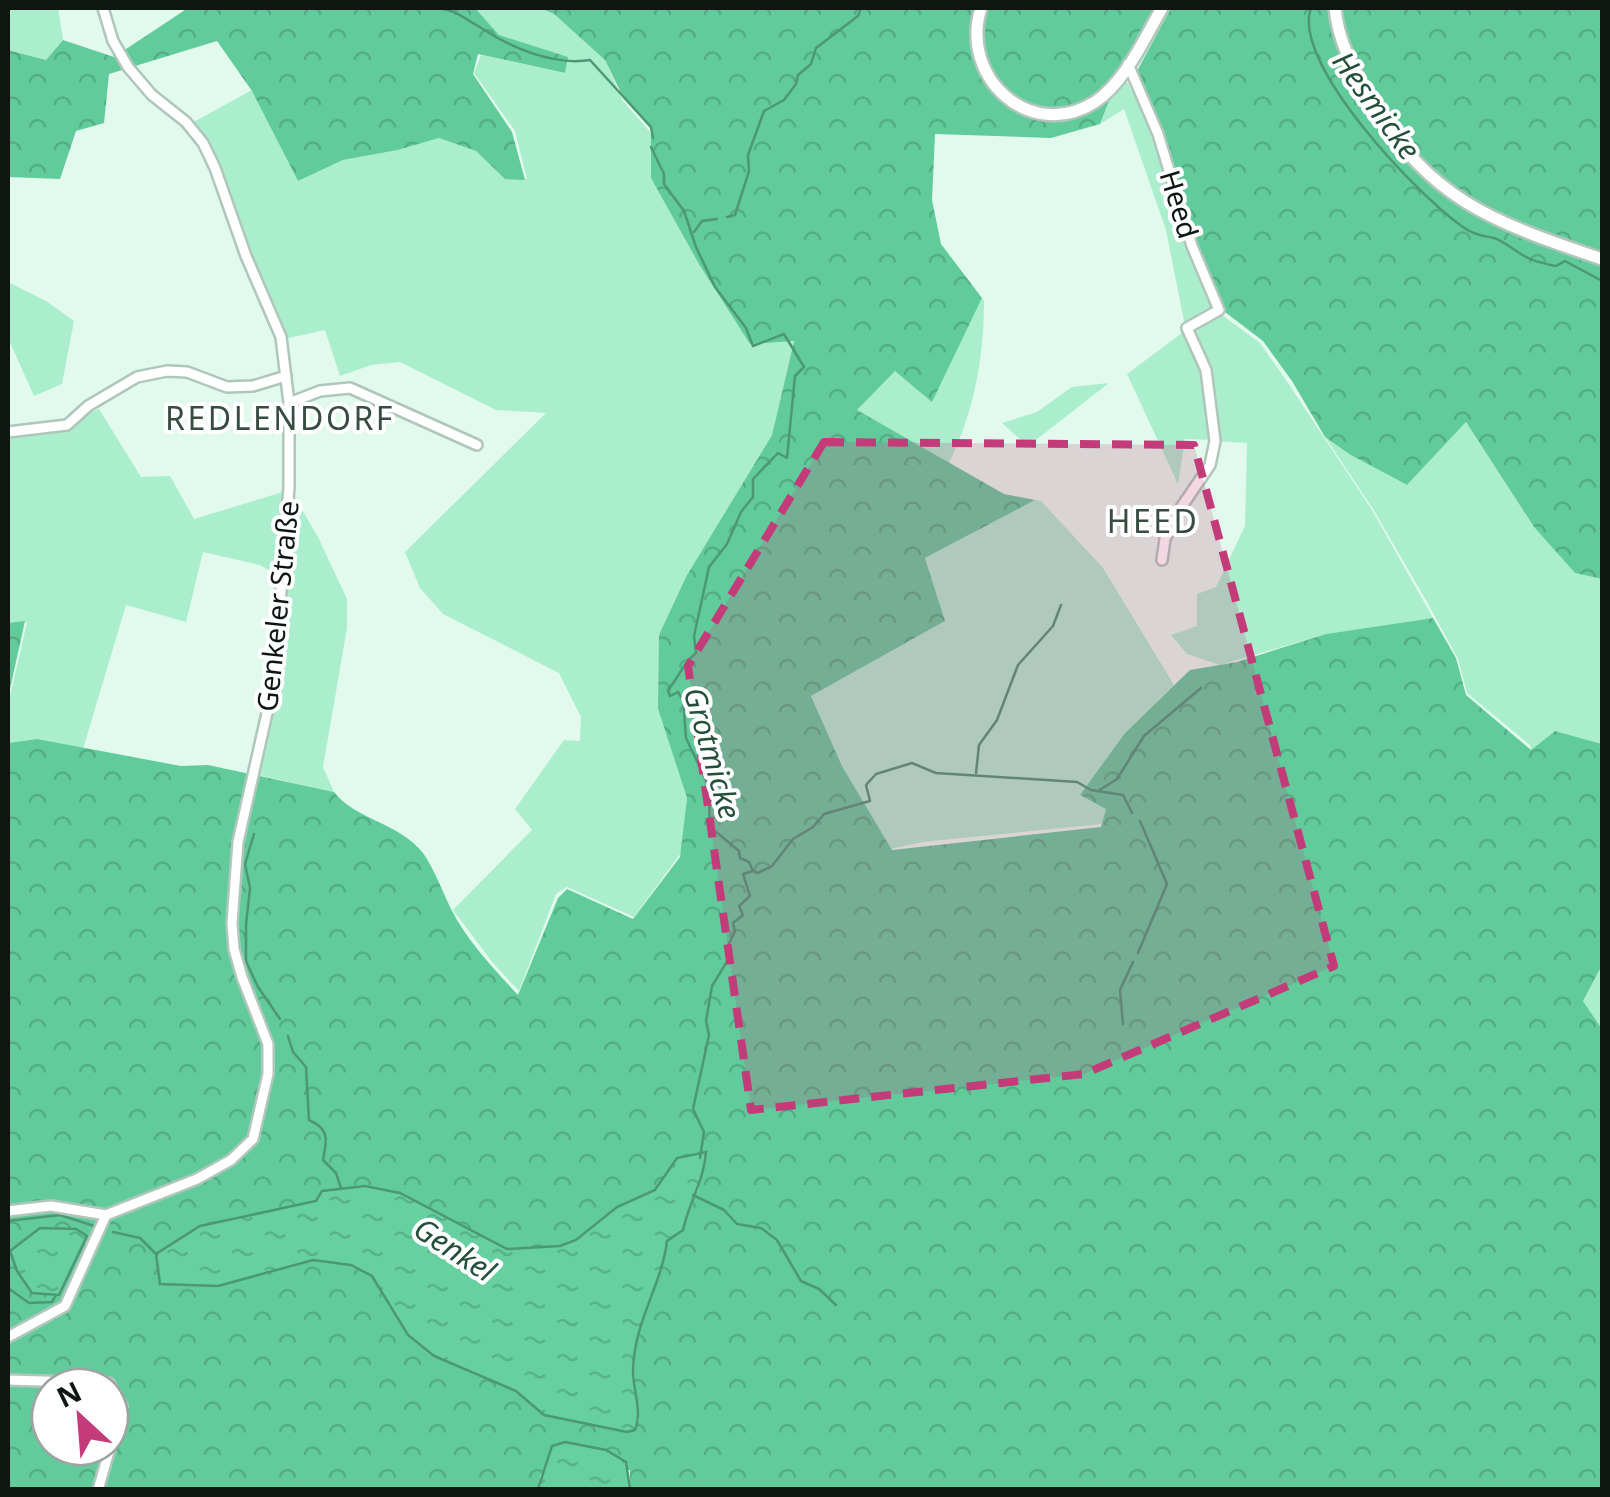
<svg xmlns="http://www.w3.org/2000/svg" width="1610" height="1497" font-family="'Noto Sans',sans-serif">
  <defs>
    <pattern id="forest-crowns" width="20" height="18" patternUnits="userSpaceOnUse" patternTransform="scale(2.5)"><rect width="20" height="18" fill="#61cb9c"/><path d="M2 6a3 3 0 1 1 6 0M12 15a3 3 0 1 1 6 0" fill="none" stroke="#53ae85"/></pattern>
    <pattern id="water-ripples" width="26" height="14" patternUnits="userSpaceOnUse" patternTransform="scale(2.5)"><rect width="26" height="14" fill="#67d0a1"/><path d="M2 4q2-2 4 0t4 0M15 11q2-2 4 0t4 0" fill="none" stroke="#58b28a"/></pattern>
  </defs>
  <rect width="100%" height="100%" fill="#e1faed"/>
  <g fill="#abeecd">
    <path d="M8,8H58L63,40L46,60L8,50Z"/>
    <path d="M475,8H540L554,14L605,60L623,101L651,133V179L794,340L772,435L687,575L658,709L687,798L681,853L634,917L567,887L556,894L519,991L493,963L453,910L532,830L515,809L564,740L580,741L581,717L559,673L443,614L420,588L405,552L546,413L496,410L400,362L371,365L340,376L325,330L284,339L236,225L206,141L190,124L252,90L298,181L343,160L398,150L439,138L476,151L504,178L527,179L515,131L474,73L481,55L564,73L567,57L499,35Z"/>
    <path d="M1127,82L1156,135L1216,309L1185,326L1166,230L1124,109L1100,124L1111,96Z"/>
    <path d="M8,282L46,301L74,321L62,384L34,396L8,338Z"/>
    <path d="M982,298L984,301C984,358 974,412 949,463L856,410L895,370L932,401Z"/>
    <path d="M1218,312L1260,343L1288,383L1372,510L1433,618L1326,634L1220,665L1187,654L1171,635L1197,626V594L1216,587L1245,526L1247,443L1216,441L1208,370L1189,328Z"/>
    <path d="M1186,330L1205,371L1214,440L1185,439L1178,484L1127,374Z"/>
    <path d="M1109,383L1028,446L1002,423L1037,412L1072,387Z"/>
    <path d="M99,409L141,477L170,476L194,519L286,491L282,578L260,565L203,552L186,622L126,605L83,749L37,739L8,743V705L27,622L8,623V434L72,421Z"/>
    <path d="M1466,422L1534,527L1575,573L1602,579V744L1555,731L1531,750L1530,745L1467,693L1458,659L1427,602L1373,509L1325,437L1349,454L1407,485Z"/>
    <path d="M291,491L318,537L347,599V628L323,767L334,792L254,774L276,681Z"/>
    <path d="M1035,500L1041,501L1103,568L1174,685L1125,733L1081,795L1107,809L1102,824L922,842L891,849L842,766L811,696L945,621L925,558Z"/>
    <path d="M1602,965V1029L1583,1001Z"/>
  </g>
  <g fill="url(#forest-crowns)" fill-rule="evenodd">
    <path d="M188,8H475L499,35L568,57L565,73L478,54L473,74L512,132L525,180L505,179L476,151L439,138L398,150L343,160L298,181L252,91L217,41L109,74L104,123L76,131L60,179L8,177V50L46,60L63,40L114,57Z"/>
    <path d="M540,8H1156L1103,93C1071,116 1044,109 1007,102C1051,129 1068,117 1111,96L1100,124L1051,138L935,134L932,200L941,244L982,298L932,402L895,371L857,410L1004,494L1035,500L925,558L945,621L811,696L842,766L892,850L1101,827L1106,809L1080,795L1125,733L1190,670L1237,662L1326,634L1433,618L1456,658L1466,695L1531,750L1555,731L1602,744V965L1583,1001L1602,1029V1489L630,1490V1470L541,1474L538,1489H8V743L37,739L181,766L208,765L334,792C356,820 400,823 423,853C435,870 442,891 451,909C467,941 494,969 518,995L558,898L567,889L633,919L680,857L687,798L658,709L659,635L687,575L772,435L794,341L750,344L699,264L651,178V129L624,99L605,60L554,14ZM705,1153L698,1191L690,1201L683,1230L667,1240C664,1270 646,1295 638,1324C630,1356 635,1389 639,1421L627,1432L544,1415L516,1391L434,1356L408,1335L372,1275L351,1265L313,1260L160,1283L156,1254L200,1226L316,1201L469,1232L507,1249L560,1246L576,1240L617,1207L655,1190L665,1177ZM50,1387H110V1447H50Z"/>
    <path d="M1171,8H1602V579L1575,573L1534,527L1466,422L1407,485L1349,454L1325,437L1292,381L1263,341L1221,309L1193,245L1137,71Z"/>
    <path d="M25,621L8,698V623Z"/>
  </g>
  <g fill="url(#water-ripples)" stroke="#4c9876" stroke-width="2.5">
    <path d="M706,1152C704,1181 689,1202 683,1230L667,1241C662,1284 635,1320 633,1368C632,1388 643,1411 635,1430L627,1432L544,1415L516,1391L434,1356L408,1335L372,1276L351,1265L313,1260L218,1286L160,1284L156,1254L200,1226L316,1201L322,1191L365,1186L400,1193L507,1249L560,1246L576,1240L617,1207L655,1190L677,1158Z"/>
    <path d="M40,1228L76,1229L87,1236L59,1295L32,1293L17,1271L10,1251Z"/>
    <path d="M565,1442L606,1450L626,1462L630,1489H538L552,1446Z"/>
  </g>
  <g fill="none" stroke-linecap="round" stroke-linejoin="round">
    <g stroke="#4c9876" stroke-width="2.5">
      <path d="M436,8C454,9 462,17 478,26C509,47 553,66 590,60L651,127L653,138"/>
      <path d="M1311,8C1290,62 1420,199 1466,229C1474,235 1484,236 1494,238C1504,241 1516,252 1526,257C1535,262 1546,264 1556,266L1565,261L1602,281"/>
      <path d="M651,147L664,174V184L684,211L696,247L715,287L746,328L753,346L784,334L804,367L795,376L787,458L778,453L753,479V497L741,512L727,544L709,567L694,636L696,653C683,663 679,677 668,690L670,696L678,692L683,700L686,738L710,789L709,826L739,851L740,858L749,862L753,871L743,874L750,896L739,906L743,915L733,923L735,932L727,947L731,955L712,986L706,1021L709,1035L693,1109L704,1132L700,1158"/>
      <path d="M727,217L735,215L749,171L748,155L764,111L784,100L796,84L798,75L811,64L816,48L858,16L861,8"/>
      <path d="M694,232L702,221L717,219"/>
      <path d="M976,773L979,745L997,720L1018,665L1053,626L1061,605"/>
      <path d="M1098,791L1117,779L1144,736L1201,688"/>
      <path d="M254,834L245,864L250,888L246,925V961L258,987L280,1019"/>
      <path d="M753,871L758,873L772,866L793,839L813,827L824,814L870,801L866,785L876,774L912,763L936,773L1077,782L1091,790L1123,795L1132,813"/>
      <path d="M1138,953L1167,884L1140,821"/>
      <path d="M1123,1024L1120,990L1133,962"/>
      <path d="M288,1036L293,1052L306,1067L309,1120C330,1129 327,1140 323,1160L336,1173L341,1188"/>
      <path d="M693,1195L724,1210L737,1224L761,1228L777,1240L801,1281L819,1289L836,1305"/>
      <path d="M8,1221L60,1215L94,1226"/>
      <path d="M113,1232L140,1238L157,1255"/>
      <path d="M8,1288L29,1303L52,1302L56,1295"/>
    </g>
    <g stroke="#afc7ba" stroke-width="14">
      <g id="minor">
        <path d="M103,8L113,41L128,67L152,95L186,122L203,143L215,168L246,256L281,337L289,403V487L274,682L238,842L232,923L234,949L242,977L268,1044V1074L253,1139L231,1160L197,1179L106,1215"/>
        <path d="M1128,64L1158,134L1192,246L1219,310L1187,328L1206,370L1215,441L1210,465L1180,509L1165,539L1162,560"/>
        <path d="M289,403L320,391L350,388L477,445"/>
        <path d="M8,432L67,425L88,406L137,377L167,371L187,372L227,387L253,386L286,376"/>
        <path d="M8,1211L51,1206L106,1215"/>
        <path d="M8,1337L65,1306L106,1215"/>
        <path d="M8,1380L109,1383L122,1406L98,1490"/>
      </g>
    </g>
    <g stroke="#afc7ba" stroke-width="16">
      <g id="major">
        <path d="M981,8C959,77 1030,143 1095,102C1125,82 1144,39 1162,8"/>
        <path d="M1335,8C1338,41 1354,71 1370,99C1430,202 1497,223 1602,259"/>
      </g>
    </g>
    <use href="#minor" stroke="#fff" stroke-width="9"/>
    <use href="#major" stroke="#fff" stroke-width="11"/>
  </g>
  <path fill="#c33b79" fill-opacity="0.2" stroke="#c33b79" stroke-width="8" stroke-dasharray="20 12" stroke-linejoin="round" d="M824,442L1194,445L1334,966L1084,1074L751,1110L688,666Z"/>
  <g text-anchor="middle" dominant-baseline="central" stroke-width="8" stroke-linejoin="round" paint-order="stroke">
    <g font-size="28" fill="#0d1611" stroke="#fff">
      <text transform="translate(1180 204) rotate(73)">Heed</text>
      <text transform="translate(277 606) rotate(-84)">Genkeler Straße</text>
    </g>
    <g font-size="30" font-style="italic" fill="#234f3b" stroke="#fff">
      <text transform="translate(1377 105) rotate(54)">Hesmicke</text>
      <text transform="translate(713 753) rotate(74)">Grotmicke</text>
      <text transform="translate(455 1249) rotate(33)">Genkel</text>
    </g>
    <g font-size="32" letter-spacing="2.5" fill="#384d42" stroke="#fff">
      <text x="280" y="417">REDLENDORF</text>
      <text x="1153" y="520">HEED</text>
    </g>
  </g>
  <rect width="1610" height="1497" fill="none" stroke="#0d1611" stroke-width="20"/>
  <g transform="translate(80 1417) rotate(334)"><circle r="48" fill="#ffffff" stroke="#9ea2a0" stroke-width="2.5"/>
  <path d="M0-8L18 38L0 25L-18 38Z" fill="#c33b79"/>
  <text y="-15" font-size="28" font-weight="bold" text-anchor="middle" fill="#0d1611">N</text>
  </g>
</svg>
